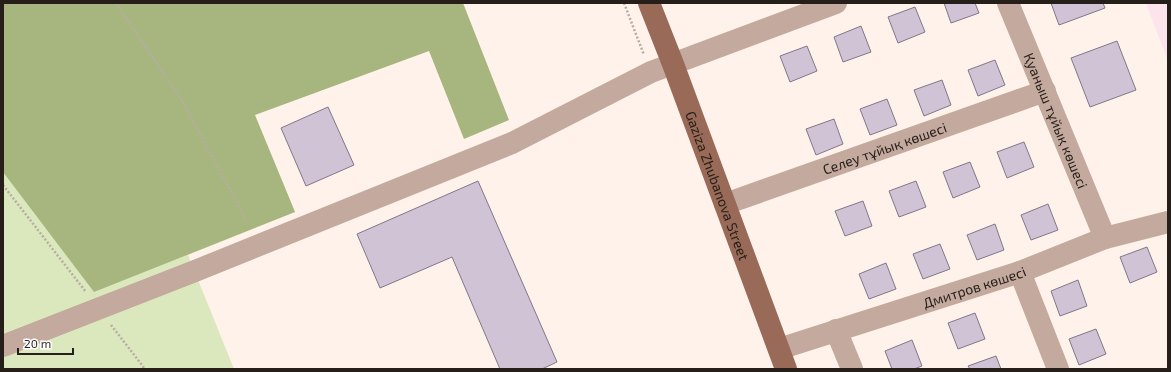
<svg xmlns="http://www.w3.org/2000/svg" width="1171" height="372" font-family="'Exo 2',sans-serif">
  <rect width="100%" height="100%" fill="#fef2ea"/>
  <path fill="#fde3eb" d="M1146,3H1168V61Z"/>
  <path fill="#dbe8bd" d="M3,3L255,116L295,212L188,255L234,369H3Z"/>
  <path fill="#a6b67e" d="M3,3H463L509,120L464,139L429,51L255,115L295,212L94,292L3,172Z"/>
  <g fill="#d0c3d5" stroke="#827787">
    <path d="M944,3H975L979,13L951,23Z"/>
    <path d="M1051,3H1103L1105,8L1059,25Z"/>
    <path d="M915,7L925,32L898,43L888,17Z"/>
    <path d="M861,26L871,52L843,62L834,37Z"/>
    <path d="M1117,41L1136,90L1090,107L1071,58Z"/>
    <path d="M807,46L817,71L790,82L780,56Z"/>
    <path d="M995,60L1005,85L978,96L968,70Z"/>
    <path d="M942,80L951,105L924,116L914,90Z"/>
    <path d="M887,99L897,125L870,135L860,109Z"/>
    <path d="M328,107L354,165L306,186L281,128Z"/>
    <path d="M834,119L843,144L816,155L806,129Z"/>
    <path d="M1024,142L1034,167L1007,178L997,152Z"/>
    <path d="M970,162L980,187L953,198L943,172Z"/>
    <path d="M478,181L557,362L542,369H500L452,257L380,288L357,234Z"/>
    <path d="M916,181L926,207L899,217L889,191Z"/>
    <path d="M863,201L872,226L845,236L835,211Z"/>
    <path d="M1048,204L1058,230L1031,240L1021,215Z"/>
    <path d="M995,224L1004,250L977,260L967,235Z"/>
    <path d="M940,244L950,269L923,279L913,254Z"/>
    <path d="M1147,247L1157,272L1130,283L1120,257Z"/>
    <path d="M886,263L896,289L869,299L859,274Z"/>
    <path d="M1078,280L1087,306L1060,316L1051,291Z"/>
    <path d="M975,313L985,339L958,349L948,323Z"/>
    <path d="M1096,329L1106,354L1079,365L1069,339Z"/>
    <path d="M912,340L922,366L914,369H892L885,351Z"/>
    <path d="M996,356L1001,369H970L968,366Z"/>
  </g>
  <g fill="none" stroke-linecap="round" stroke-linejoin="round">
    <g stroke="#b7aca5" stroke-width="2.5" stroke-dasharray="2 2" stroke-linecap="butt">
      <path d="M116,3L183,102L238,205L247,223"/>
      <path d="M624,3L644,55"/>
      <path d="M3,185L86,292"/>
      <path d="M111,325L145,369"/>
    </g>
    <g stroke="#c4a99e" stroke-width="22">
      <path id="s1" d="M1008,3L1105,238"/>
      <path id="s2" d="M725,204L1045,91"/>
      <path d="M1020,272L1058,369"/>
      <path d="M836,330L852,369"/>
      <path d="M3,346L195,271L512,143L651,72L836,3"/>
      <path id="s3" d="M779,349L1020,272L1105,238L1168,222"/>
    </g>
    <path stroke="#986a57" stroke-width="22" id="s4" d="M649,3L673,64L786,369"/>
  </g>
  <g text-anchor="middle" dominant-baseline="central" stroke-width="3" stroke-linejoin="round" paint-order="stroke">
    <g font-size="14" fill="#251e19" stroke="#fff">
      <text stroke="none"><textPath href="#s1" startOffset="127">Қуаныш тұйық көшесі</textPath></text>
      <text stroke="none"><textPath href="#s2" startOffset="169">Селеу тұйық көшесі</textPath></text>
      <text stroke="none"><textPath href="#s4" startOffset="195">Gaziza Zhubanova Street</textPath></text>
      <text stroke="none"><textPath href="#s3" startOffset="205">Дмитров көшесі</textPath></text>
    </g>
  </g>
  <rect width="1171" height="372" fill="none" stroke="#251e19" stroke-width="8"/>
  <path d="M18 348v6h55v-6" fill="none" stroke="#251e19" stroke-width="2"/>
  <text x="24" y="348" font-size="12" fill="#251e19" stroke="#ffffff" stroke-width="3" paint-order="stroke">20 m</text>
</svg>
